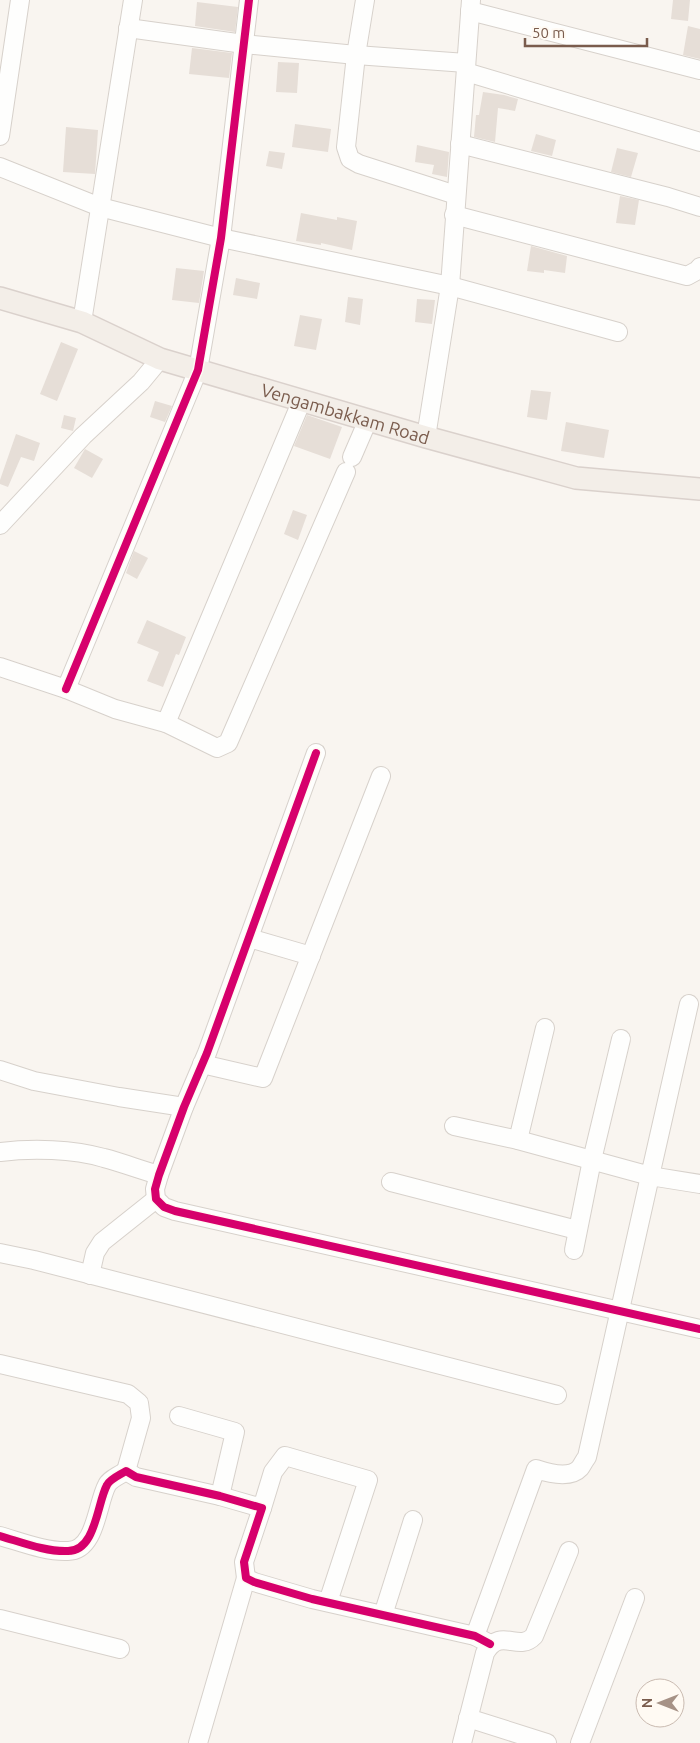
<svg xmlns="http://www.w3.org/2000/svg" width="700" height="1743" font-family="Ubuntu,sans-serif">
  <rect width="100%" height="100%" fill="#f9f5f0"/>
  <g fill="#e6ded7">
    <path d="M673,0H690L688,21L671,19Z"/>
    <path d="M197,2L238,7L235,32L195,26Z"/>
    <path d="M688,26L700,29V59L683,55Z"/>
    <path d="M192,48L232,53L229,78L189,74Z"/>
    <path d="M278,62L299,63L297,93L276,92Z"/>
    <path d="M483,92L504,95L518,99L515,111L498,108L495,142L474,137L476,115H479Z"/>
    <path d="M295,124L331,129L328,152L292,147Z"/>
    <path d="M66,127L98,130L95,174L63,172Z"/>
    <path d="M536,134L556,140L552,156L531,151Z"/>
    <path d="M417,145L449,152L447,177L432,174L434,165L415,162Z"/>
    <path d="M617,148L638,153L631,177L611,172Z"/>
    <path d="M269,151L285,153L282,169L266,166Z"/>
    <path d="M620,196L639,200L635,225L616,223Z"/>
    <path d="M301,213L337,220V217L357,221L352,250L321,243V245L296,241Z"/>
    <path d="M531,246L567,256L565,273L544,270V273L527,271Z"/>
    <path d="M176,268L204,271L199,303L172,300Z"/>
    <path d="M236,278L260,283L257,299L233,295Z"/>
    <path d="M348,297L363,299L360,325L345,322Z"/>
    <path d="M417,299L435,300L432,324L415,322Z"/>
    <path d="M300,315L322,319L316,350L294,346Z"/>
    <path d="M61,342L78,349L57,401L40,394Z"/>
    <path d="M531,390L551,392L547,420L527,417Z"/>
    <path d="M155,401L172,406L165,422L150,417Z"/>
    <path d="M64,415L76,418L73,431L61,428Z"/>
    <path d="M307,415L342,427L330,459L294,446Z"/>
    <path d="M566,422L609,430L604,458L561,451Z"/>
    <path d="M16,434L40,443L34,461L21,457L8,487L0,484V480Z"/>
    <path d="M85,449L103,459L92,478L74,468Z"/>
    <path d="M293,510L307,515L298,540L284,534Z"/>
    <path d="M134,551L148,558L137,579L126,573Z"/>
    <path d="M147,620L186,637L179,655L176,654L163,687L147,681L159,652L137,643Z"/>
  </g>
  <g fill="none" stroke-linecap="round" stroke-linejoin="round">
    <g stroke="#d7d1cb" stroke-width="20">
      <g id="minor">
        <path d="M365,0L356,55L346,147L350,159L359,164L456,195"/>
        <path d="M470,11L700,70"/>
        <path d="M128,28L244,44L356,55L466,63"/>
        <path d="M466,72L700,142"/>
        <path d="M0,136L20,0"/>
        <path d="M460,144L668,197L700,207"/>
        <path d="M0,167L100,207L221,238L450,286L618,332"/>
        <path d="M454,215L687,276L698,270L700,267"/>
        <path d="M82,322L133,0"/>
        <path d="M426,437L450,286L471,0"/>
        <path d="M352,457L368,420"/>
        <path d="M0,525L83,436L141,382L160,359"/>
        <path d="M0,667L66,689L115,709L166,723L217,748L228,743L346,472"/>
        <path d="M66,689L198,370L221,238L249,0"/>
        <path d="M166,723L302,400"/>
        <path d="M316,753L207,1053L184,1107L159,1175L155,1189L156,1199L164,1207L175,1211L700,1329"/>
        <path d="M249,938L311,956"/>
        <path d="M202,1064L263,1078L381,776"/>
        <path d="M0,1070L34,1081L119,1097L184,1107"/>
        <path d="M454,1126L518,1140L650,1176L689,1004"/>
        <path d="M518,1140L545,1028"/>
        <path d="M0,1152C32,1148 73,1149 104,1158C123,1163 141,1170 159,1175"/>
        <path d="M391,1182L577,1230"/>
        <path d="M574,1250L592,1160L621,1039"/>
        <path d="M0,1253L34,1260L557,1395"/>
        <path d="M90,1275L95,1253L102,1242L156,1199"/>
        <path d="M0,1364L128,1394L139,1403L141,1418L126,1471"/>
        <path d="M179,1416L235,1432L220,1496"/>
        <path d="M262,1508L273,1472L285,1456L368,1480L328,1602"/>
        <path d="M0,1536C21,1542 46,1552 68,1551C96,1551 97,1503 107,1485C110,1479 120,1475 126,1471L136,1477L220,1496L262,1508L244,1562L246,1578L254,1582L312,1599L475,1636L490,1644"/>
        <path d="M383,1615L413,1520"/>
        <path d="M0,1619L120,1649"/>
        <path d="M475,1636L536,1469C548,1473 570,1479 580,1468C582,1465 584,1461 587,1457L650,1176L700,1184"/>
        <path d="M468,1718L547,1743"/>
        <path d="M198,1743L246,1578"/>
        <path d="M462,1743L485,1653C501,1626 518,1653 534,1636L569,1551"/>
        <path d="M580,1743L635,1598"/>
      </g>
    </g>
    <g stroke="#dad1cc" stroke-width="24">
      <g id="major">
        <path id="s1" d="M0,298L82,322L160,359L426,437L576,478L700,489"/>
      </g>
    </g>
    <use href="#minor" stroke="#fefefd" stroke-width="18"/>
    <use href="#major" stroke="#f3eee8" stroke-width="21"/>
    <g stroke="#fffaf3" stroke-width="11">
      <g id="cycleway">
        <path d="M66,689L198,370L221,238L249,0"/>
        <path d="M316,753L207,1053L184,1107L159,1175L155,1189L156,1199L164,1207L175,1211L700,1329"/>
        <path d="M0,1536C21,1542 46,1552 68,1551C96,1551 97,1503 107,1485C110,1479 120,1475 126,1471L136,1477L220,1496L262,1508L244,1562L246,1578L254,1582L312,1599L475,1636L490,1644"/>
      </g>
    </g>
    <use href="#cycleway" stroke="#d6006c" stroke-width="8"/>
  </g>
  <g text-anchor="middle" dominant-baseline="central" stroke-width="5" stroke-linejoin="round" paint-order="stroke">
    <g font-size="18" fill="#7a5c4d" stroke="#fffaf3">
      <text stroke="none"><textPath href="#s1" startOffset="365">Vengambakkam Road</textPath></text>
    </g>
  </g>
  <g transform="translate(660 1703) rotate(270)"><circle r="24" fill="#fffaf3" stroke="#cabbb1"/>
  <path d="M0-4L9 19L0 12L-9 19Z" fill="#a69286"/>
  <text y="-8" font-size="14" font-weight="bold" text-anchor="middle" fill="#7a5c4d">N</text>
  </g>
  <path d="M525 38v8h122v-8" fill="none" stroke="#7a5c4d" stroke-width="2.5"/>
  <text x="532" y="38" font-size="15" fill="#7a5c4d" stroke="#fffaf3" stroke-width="4" paint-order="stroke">50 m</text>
</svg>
